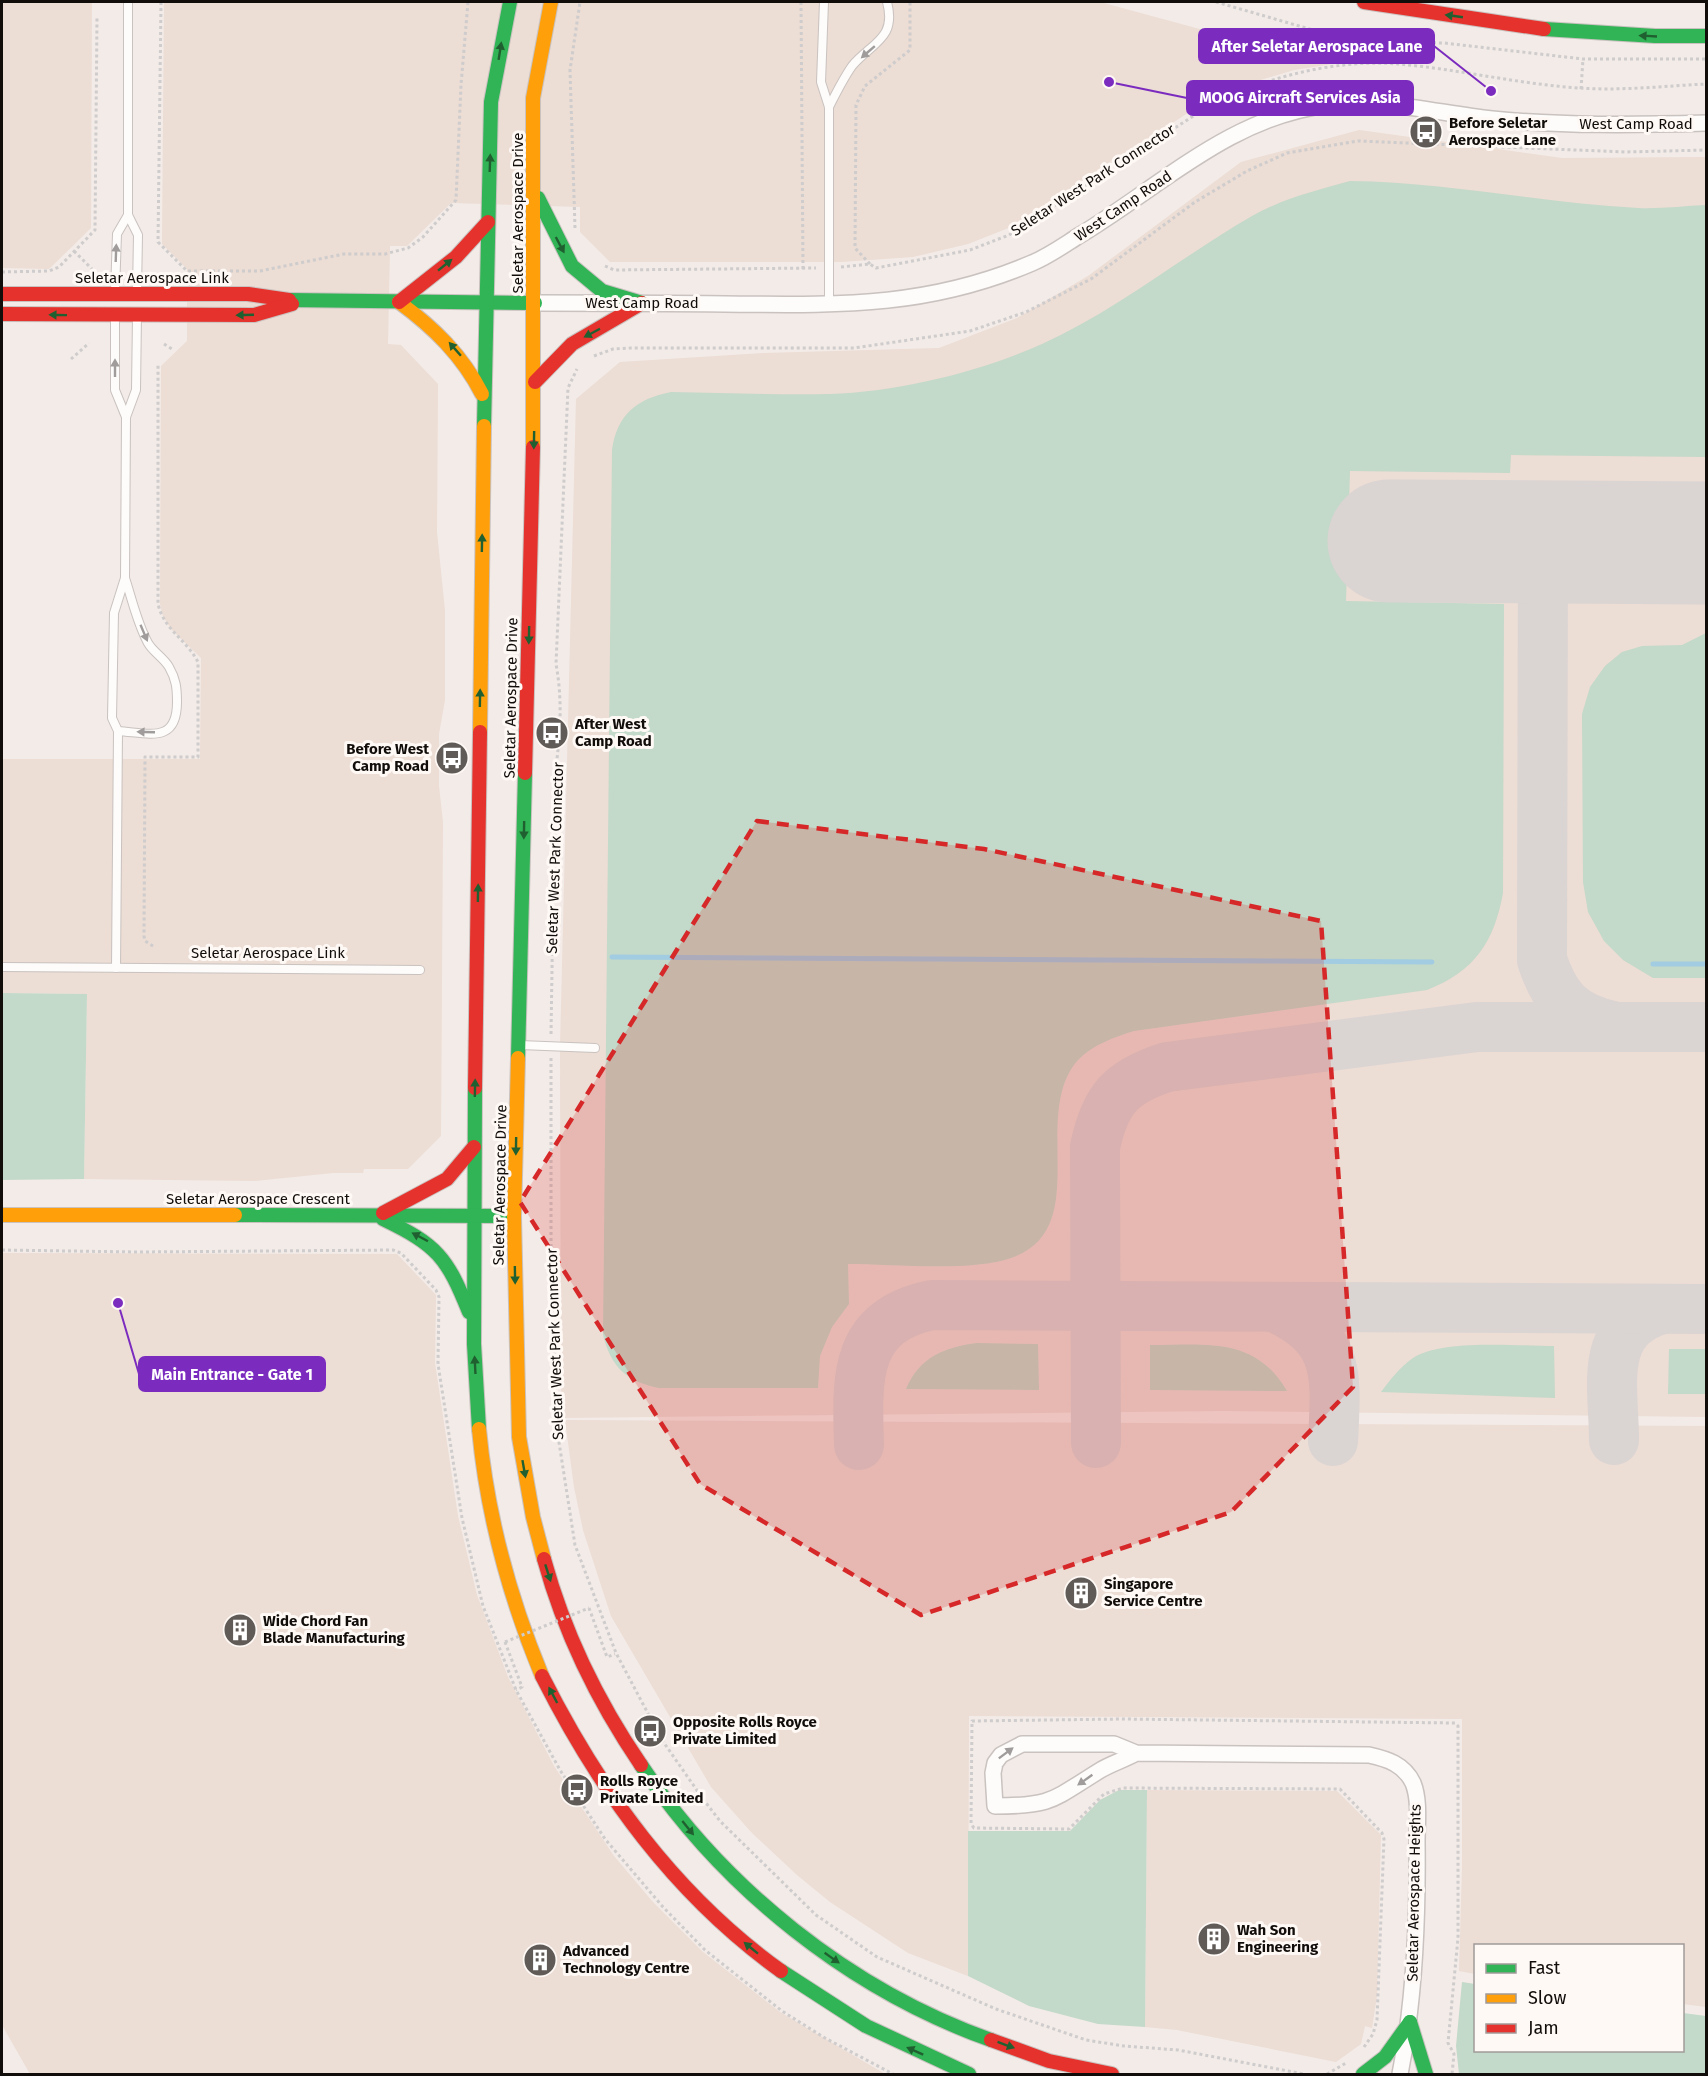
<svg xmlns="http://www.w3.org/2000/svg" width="1708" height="2076" font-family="'Fira Sans',sans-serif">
  <rect width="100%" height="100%" fill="#f3ebe7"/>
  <g fill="#ecddd5">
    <path d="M2,2H92L91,228L49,269L2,268Z"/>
    <path d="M164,2H1100L1255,44L1351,61L1294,70L1244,85L1197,107L1016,225L968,244L913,257L841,262H610L580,232V207L451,203L407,246H390L388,344L401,345L438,384L437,532L445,611V700L439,734V786L443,822L441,1136L408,1169H364L363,1173H333L255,1181L84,1179L87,994L2,993V759H200L201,658L171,629L163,616L160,604L161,366L187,341V269L162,244Z"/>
    <path d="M1359,130L1562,158L1706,157V1417L1222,1411L561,1418L560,1047L576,399L620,362L765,353L939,348L1017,318L1088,276L1241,162Z"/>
    <path d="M2,1253L397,1254L436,1295L435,1363L458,1516L477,1595L508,1677L554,1766L614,1856L652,1901L703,1952L780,2012L885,2074H30L2,2025Z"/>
    <path d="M565,1420L1706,1426V2007L1683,2004L1682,1946H1476L1475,1974L1459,1971L1462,1868V1719L969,1716L968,1976L908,1953L830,1902L797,1875L752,1833L711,1787L611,1616L583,1530L574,1487Z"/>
    <path d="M1147,1790L1337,1791L1381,1835L1377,1996L1372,2028L1365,2026L1361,2044L1336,2062L1177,2030L1145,2027Z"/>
  </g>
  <g fill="#c3d9c9">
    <path d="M1350,181C1447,182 1541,203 1638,208C1660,209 1684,206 1706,205V457L1511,455L1510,473L1350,471L1346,601L1504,604L1503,893C1494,942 1475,971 1427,990L1134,1031C1115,1037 1092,1045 1078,1060C1029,1115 1095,1229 1011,1258C973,1272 891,1264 848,1264L849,1304L832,1327L820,1356L818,1388H659C627,1382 611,1367 603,1335L612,450C617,415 636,399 671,392C724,393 777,395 830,394C898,392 980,372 1042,344C1117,310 1181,257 1252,216C1282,199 1317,190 1350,181Z"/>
    <path d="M1706,633V978H1653L1623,960L1604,941L1588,912L1583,882L1582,714L1590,687L1605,666L1622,652L1642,646L1682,645Z"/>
    <path d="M2,993L87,994L84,1179L2,1180Z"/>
    <path d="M977,1343L1038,1344L1039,1390L906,1389C919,1357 945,1347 977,1343Z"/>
    <path d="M1150,1345C1206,1345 1255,1336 1287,1391L1150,1390Z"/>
    <path d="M1554,1346L1555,1398L1381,1392C1390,1380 1400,1367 1413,1358C1442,1339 1518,1346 1554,1346Z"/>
    <path d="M1669,1349H1706V1394H1668Z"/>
    <path d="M1119,1790H1147L1145,2027L1098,2024L1029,2006L968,1976V1831H1070L1100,1800Z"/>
    <path d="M1462,1982L1475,1984L1476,2050H1682L1683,2013L1706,2016V2074H1459L1456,2046Z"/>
  </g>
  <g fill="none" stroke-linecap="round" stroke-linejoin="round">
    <g stroke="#a1cce2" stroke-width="5">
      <path d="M612,957L1432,962"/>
      <path d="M1653,964H1706"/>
    </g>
    <g stroke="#dad4d2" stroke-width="50">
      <path d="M1543,542L1542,960C1555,999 1571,1017 1612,1026"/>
      <path d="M1274,1307C1342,1337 1336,1377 1333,1441"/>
      <path d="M1614,1440C1614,1386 1597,1328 1662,1309"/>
      <path d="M1096,1443L1095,1147C1105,1100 1120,1082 1167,1067L1477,1027H1706"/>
      <path d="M859,1445C857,1379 853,1321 932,1305L1706,1309"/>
    </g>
    <path stroke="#dad4d2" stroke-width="123" d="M1389,541L1706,543"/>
    <g stroke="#c9c2bf" stroke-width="10">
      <g id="lane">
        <path d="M128,2V215L138,235L137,291"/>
        <path d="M824,2L821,82L829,107V304"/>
        <path d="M829,107C836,93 843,79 852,66C871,43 897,39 887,2"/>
        <path d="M115,292L117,234L128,215"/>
        <path d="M115,316V390L126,417"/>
        <path d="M118,731C149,733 177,744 177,702C177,688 176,679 169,667C164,658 153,652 148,643C137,623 132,599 125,578"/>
        <path d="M2,967L420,970"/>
        <path d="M116,968L118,731L112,718L114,613L125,578L126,417L136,390L137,315"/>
        <path d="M520,1045L595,1048"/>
      </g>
    </g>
    <g stroke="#c9c2bf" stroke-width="18">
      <g id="street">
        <path d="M535,303C598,303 661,303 725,304C837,305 927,308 1032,263C1049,256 1064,245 1080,235C1160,187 1230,117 1327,105C1382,98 1437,113 1492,119C1563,126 1635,125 1706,123"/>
        <path d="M1136,1753C1124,1760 1110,1764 1099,1771C1052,1800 1052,1806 995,1806L993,1773L995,1763L1001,1755L1022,1744H1114L1136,1753L1369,1755C1387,1759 1404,1764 1413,1783C1420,1800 1417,1824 1417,1842C1418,1920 1415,1998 1400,2074"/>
      </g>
    </g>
    <g stroke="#c9c2bf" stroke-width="16">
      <g id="fast">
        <path d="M1544,29L1655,36H1706"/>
        <path d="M538,198L572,266L602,291L642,303"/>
        <path d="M289,300L535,303"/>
        <path d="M484,426L491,102L510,2"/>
        <path d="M518,1058L525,773"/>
        <path d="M475,1088L474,1344L479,1429"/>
        <path d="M235,1215L514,1216"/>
        <path d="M383,1219C437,1245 447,1257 469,1312"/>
        <path d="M641,1765C723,1888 850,1990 991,2040"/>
        <path d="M781,1971L866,2026L969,2074"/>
        <path d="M1410,2022L1426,2074"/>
        <path d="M1363,2074L1385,2057L1410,2022"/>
      </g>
    </g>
    <g stroke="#c9c2bf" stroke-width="16">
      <g id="slow">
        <path d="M399,302C434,328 462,355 482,394"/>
        <path d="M533,447V98L551,2"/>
        <path d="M480,732L484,426"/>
        <path d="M518,1058L514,1216L519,1437L533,1517L544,1559"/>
        <path d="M2,1215H235"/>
        <path d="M479,1429C487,1515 509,1596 542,1676"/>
      </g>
    </g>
    <g stroke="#c9c2bf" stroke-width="16">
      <g id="jam">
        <path d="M1364,2L1544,29"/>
        <path d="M2,294H248L289,300"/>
        <path d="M399,302L456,257L488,222"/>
        <path d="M2,314L254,315L292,304"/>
        <path d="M535,382L572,344L642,303"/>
        <path d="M525,773L533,447"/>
        <path d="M475,1088L480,732"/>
        <path d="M383,1213L447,1179L474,1147"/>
        <path d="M544,1559C564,1632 598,1702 641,1765"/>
        <path d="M542,1676C600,1791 675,1895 781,1971"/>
        <path d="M991,2040L1049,2061L1112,2074"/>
      </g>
    </g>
    <g stroke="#cecccc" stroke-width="3" stroke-dasharray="3 3" stroke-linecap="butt">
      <path d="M161,2L158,242L187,271H260L344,254H385L408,248L423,237L456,200L461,85L468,2"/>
      <path d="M801,2L803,269"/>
      <path d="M1216,2L1320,32L1380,42L1444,43L1583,59H1706"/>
      <path d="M1581,89L1583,59"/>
      <path d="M575,228L570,70L580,2"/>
      <path d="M74,251L92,269"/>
      <path d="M870,264L855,248L856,105L865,86L910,50V2"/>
      <path d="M605,266L614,270L816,268"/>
      <path d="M841,267L870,264L876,268L970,250L1009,235L1212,104C1268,77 1335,59 1398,64C1458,69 1518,84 1579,88C1620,91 1665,86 1706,84"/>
      <path d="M2,272L49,271L59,267L95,230L97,18"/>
      <path d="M164,344L172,349"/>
      <path d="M594,356L613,349L631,348H854L970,331L1026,312L1091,279L1195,202L1247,171L1287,153L1358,141L1625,152L1706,150"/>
      <path d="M71,359L89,343"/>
      <path d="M153,946L145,941L144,936L145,757H198V662C186,639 164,630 158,604V363"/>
      <path d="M551,1034L555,775C560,737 563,702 556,664L568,388L577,369"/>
      <path d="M551,1058V1243L556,1423L575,1545L616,1653L662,1740L703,1799L720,1821L816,1915L877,1957L996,2009L1086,2040L1124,2046L1178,2050L1304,2074"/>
      <path d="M2,1250L137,1252L393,1250L401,1253L436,1290L439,1297L438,1364L462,1518L483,1606L516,1690L560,1770L605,1839L663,1907L705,1950L782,2011L825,2038L893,2074"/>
      <path d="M589,1608L607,1657L615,1654"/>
      <path d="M505,1642L522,1687L516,1690"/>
      <path d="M1364,2047L1373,2034L1377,2020L1384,1839L1382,1833L1340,1789L1123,1788L1104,1794L1069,1829L974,1828L971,1824L972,1721L1123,1719L1455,1723L1458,1726V1938L1448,2043L1454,2054L1452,2074"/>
      <path d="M1327,2074L1346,2063"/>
    </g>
    <use href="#lane" stroke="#fdfcfb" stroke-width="8"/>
    <use href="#street" stroke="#fdfcfb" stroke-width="15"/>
    <use href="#fast" stroke="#30b455" stroke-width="14"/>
    <use href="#slow" stroke="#ff9f0a" stroke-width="14"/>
    <use href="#jam" stroke="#e5322d" stroke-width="14"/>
    <path stroke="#cecccc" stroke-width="3" stroke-dasharray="3 3" stroke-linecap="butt" d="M505,1642L589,1608"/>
  </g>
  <defs><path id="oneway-solid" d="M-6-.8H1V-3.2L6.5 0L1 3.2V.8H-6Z" transform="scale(1.5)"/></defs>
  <g fill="#206030">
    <use href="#oneway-solid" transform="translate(1454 16) rotate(-172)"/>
    <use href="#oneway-solid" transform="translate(1648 36) rotate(-177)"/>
    <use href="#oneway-solid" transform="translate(500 51) rotate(-81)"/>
    <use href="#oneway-solid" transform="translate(490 163) rotate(-88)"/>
    <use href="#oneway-solid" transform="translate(560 245) rotate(62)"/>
    <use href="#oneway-solid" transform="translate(445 265) rotate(-39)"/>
    <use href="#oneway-solid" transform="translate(58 315) rotate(-179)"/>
    <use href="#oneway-solid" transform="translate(245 315) rotate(178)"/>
    <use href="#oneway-solid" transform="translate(592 333) rotate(152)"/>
    <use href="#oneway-solid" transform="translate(455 349) rotate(-131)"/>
    <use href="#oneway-solid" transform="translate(534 440) rotate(91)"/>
    <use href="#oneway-solid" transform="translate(482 543) rotate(-89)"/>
    <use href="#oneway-solid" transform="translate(529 635) rotate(91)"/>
    <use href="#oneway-solid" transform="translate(480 698) rotate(-89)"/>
    <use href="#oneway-solid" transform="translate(524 830) rotate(91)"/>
    <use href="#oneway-solid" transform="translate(478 893) rotate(-89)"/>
    <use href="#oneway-solid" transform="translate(475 1088) rotate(-89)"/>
    <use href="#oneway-solid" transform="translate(516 1146) rotate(91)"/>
    <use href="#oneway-solid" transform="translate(420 1237) rotate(-152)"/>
    <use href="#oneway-solid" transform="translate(515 1275) rotate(89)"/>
    <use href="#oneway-solid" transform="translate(475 1365) rotate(-93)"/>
    <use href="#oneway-solid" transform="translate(524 1469) rotate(80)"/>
    <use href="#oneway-solid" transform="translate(548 1573) rotate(72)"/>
    <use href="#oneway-solid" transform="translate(553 1695) rotate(-118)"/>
    <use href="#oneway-solid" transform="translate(688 1828) rotate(51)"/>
    <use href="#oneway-solid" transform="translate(751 1948) rotate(-141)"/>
    <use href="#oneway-solid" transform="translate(832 1958) rotate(35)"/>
    <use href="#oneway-solid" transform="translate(1006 2045) rotate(20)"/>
    <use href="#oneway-solid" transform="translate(915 2051) rotate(-156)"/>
  </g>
  <g fill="#9f9c9b">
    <use href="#oneway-solid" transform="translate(868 52) rotate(139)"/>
    <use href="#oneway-solid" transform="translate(116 253) rotate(-88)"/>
    <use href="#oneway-solid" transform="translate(115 368) rotate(-90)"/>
    <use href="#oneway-solid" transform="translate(144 633) rotate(67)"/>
    <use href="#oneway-solid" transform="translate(146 732) rotate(-178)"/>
    <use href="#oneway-solid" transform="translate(1006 1753) rotate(-37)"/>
    <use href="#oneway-solid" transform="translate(1085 1780) rotate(145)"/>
  </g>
  <path fill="#d62828" fill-opacity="0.2" stroke="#d62828" stroke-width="4.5" stroke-dasharray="12 8" stroke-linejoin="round" d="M757,821L984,849L1321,921L1353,1387L1231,1512L921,1615L700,1484L520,1202Z"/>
  <defs>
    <g id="bus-disc" transform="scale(1.725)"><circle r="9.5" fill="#605b57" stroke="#fff9f6"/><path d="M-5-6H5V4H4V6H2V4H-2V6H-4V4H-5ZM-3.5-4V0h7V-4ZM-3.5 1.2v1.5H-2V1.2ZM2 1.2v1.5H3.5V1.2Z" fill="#fff"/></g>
    <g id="building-disc" transform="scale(1.725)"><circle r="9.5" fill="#605b57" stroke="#fff9f6"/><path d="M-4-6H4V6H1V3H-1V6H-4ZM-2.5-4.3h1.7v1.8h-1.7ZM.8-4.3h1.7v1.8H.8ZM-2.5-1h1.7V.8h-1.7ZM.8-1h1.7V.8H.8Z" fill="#fff"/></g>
  </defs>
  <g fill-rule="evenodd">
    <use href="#bus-disc" x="1426" y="132"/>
    <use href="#bus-disc" x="552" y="733"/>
    <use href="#bus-disc" x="452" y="758"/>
    <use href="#building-disc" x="1081" y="1593"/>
    <use href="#building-disc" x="240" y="1630"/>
    <use href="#bus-disc" x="650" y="1731"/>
    <use href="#bus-disc" x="577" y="1790"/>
    <use href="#building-disc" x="1214" y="1939"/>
    <use href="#building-disc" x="540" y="1960"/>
  </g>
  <g text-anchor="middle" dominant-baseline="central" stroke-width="6" stroke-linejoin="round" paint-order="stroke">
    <g font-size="15" font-weight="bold" fill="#110d0a" stroke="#fff9f6" text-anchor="start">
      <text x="1449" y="123">Before Seletar<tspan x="1449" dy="17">Aerospace Lane</tspan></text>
      <text x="575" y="724">After West<tspan x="575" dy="17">Camp Road</tspan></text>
      <text x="429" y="749" text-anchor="end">Before West<tspan x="429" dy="17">Camp Road</tspan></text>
      <text x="1104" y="1584">Singapore<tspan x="1104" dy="17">Service Centre</tspan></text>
      <text x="263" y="1621">Wide Chord Fan<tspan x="263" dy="17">Blade Manufacturing</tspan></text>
      <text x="673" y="1722">Opposite Rolls Royce<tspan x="673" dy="17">Private Limited</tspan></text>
      <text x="600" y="1781">Rolls Royce<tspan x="600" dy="17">Private Limited</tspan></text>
      <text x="1237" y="1930">Wah Son<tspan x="1237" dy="17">Engineering</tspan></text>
      <text x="563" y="1951">Advanced<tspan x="563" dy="17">Technology Centre</tspan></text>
    </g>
    <g font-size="15" fill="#110d0a" stroke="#fff9f6">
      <text x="1636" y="124">West Camp Road</text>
      <text transform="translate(1093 180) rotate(-33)">Seletar West Park Connector</text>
      <text transform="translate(1123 206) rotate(-34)">West Camp Road</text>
      <text transform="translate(518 213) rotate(-90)">Seletar Aerospace Drive</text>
      <text x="152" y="278">Seletar Aerospace Link</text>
      <text x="642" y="303">West Camp Road</text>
      <text transform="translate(511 698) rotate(-89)">Seletar Aerospace Drive</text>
      <text transform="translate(555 858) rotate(-88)">Seletar West Park Connector</text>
      <text x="268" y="953">Seletar Aerospace Link</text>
      <text transform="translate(500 1185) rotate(-89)">Seletar Aerospace Drive</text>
      <text x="258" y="1199">Seletar Aerospace Crescent</text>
      <text transform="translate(555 1344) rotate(-92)">Seletar West Park Connector</text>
      <text transform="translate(1414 1893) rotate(-89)">Seletar Aerospace Heights</text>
    </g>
  </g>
  <path fill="none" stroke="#7b2cbf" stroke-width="2" d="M1491 91L1434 46M1109 82L1187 98M118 1303L139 1374"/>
  <g fill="#7b2cbf" stroke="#fff9f6" stroke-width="2">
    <circle cx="1491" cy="91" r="6"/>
    <circle cx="1109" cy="82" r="6"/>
    <circle cx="118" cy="1303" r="6"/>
  </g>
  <g fill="#7b2cbf" stroke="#7b2cbf" stroke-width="2">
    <rect x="1199" y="29" width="235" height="34" rx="6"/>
    <rect x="1187" y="81" width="226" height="34" rx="6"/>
    <rect x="139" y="1357" width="186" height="34" rx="6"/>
  </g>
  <g font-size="16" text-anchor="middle" font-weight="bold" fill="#fff">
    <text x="1317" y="52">After Seletar Aerospace Lane</text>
    <text x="1300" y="103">MOOG Aircraft Services Asia</text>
    <text x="232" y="1380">Main Entrance - Gate 1</text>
  </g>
  <rect width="1708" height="2076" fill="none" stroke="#110d0a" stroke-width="6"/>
  <rect x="1474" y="1944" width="210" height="108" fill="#fff9f6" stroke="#a09b98" stroke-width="1.5"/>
  <rect x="1486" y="1964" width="30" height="9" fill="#30b455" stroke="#a09b98" stroke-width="1.5"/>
  <text x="1528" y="1974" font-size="18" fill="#110d0a">Fast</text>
  <rect x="1486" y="1994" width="30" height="9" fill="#ff9f0a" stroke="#a09b98" stroke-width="1.5"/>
  <text x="1528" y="2004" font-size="18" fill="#110d0a">Slow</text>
  <rect x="1486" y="2024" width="30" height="9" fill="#e5322d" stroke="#a09b98" stroke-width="1.5"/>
  <text x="1528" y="2034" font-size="18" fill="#110d0a">Jam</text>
</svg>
